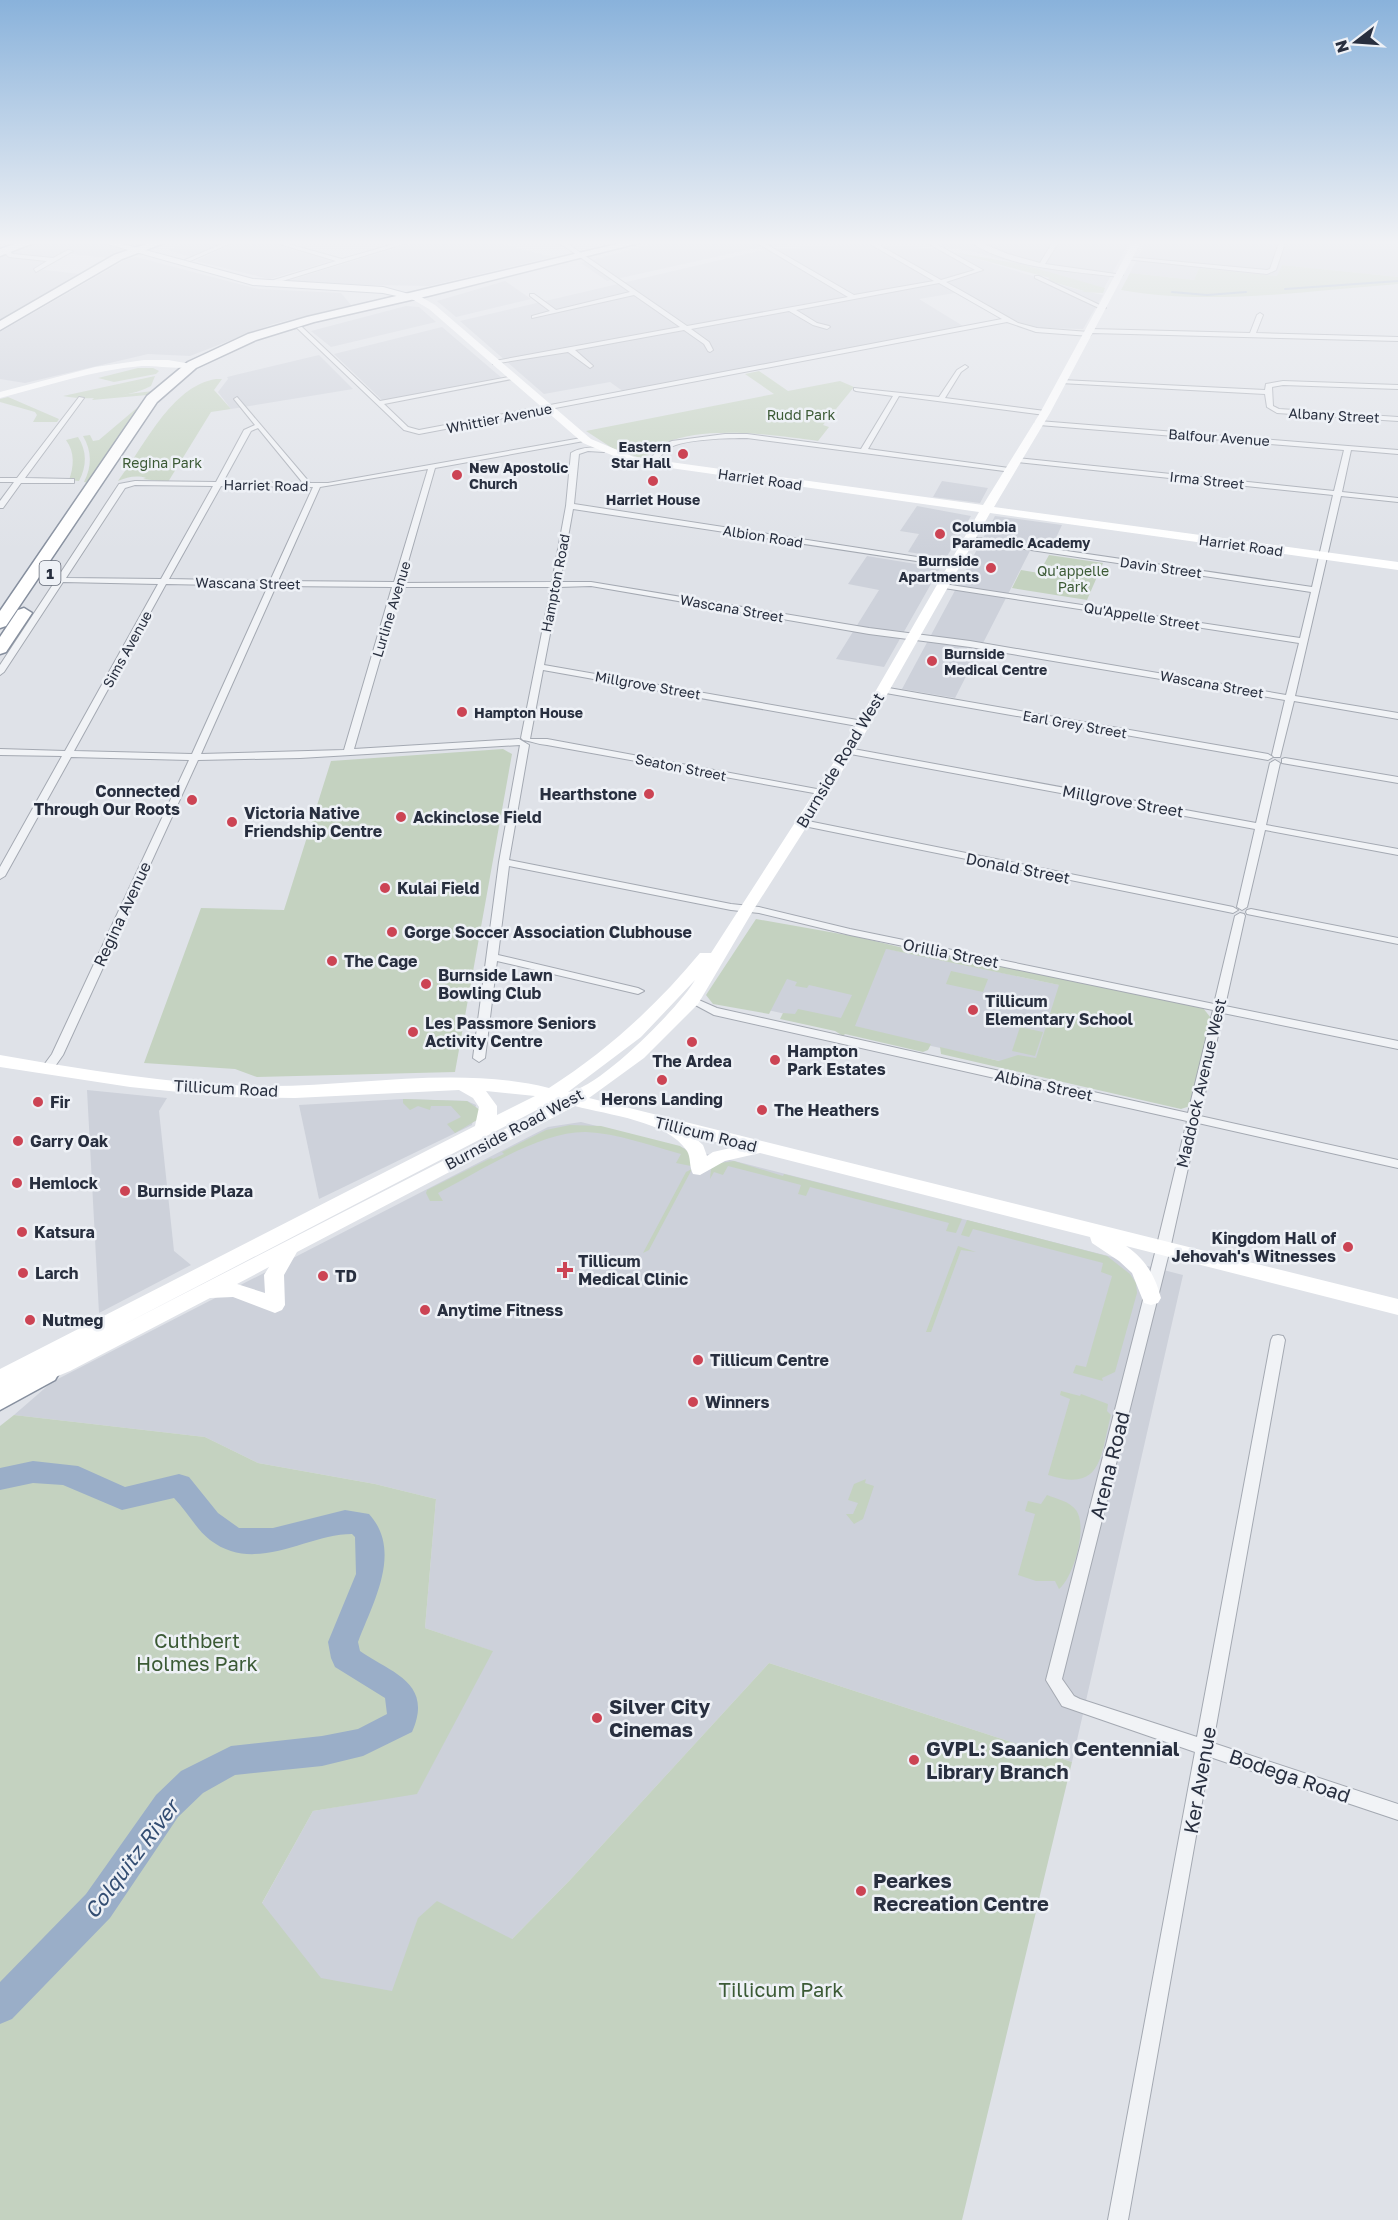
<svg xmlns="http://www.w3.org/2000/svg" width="1398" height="2220" font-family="'Golos Text',sans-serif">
  <rect width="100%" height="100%" fill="#dfe2e8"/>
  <g fill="#cdd1da">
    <path d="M46,240H89L124,250L108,258L62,253L47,262L36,269L80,274L0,320V257Z"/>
    <path d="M193,240H232L190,257L168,250Z"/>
    <path d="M241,240H261L331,261L269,279L196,261Z"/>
    <path d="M423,240H487L552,257L429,286L315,284L287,281Z"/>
    <path d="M666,240H846L760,247L607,281L581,263Z"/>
    <path d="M850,240H1119L1130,241L1104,288L971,251L911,242Z"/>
    <path d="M1147,240H1398V277L1282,265L1278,276L1199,268L1194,280L1130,273Z"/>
    <path d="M854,244L926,248L967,256L1075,289L1103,295L1083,329L1042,328L1019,324L961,292L919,299L963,326L624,392L610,382L544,394L460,321L763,250Z"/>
    <path d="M136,257L258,289L341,293L351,305L273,324L190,356L148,354L25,383L0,379V332L125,260Z"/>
    <path d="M505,281L531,299L456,317L437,301Z"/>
    <path d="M406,306L419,307L436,322L331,347L311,331Z"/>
    <path d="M442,327L503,379L383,401L334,354Z"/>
    <path d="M319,355L353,389L231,409L218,392L228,379L227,377Z"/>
    <path d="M942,481L988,488L980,503L933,497Z"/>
    <path d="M917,506L971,516L946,558L908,552L919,534L900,531Z"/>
    <path d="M995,516L1062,525L1051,548L1033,545L955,698L902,689Z"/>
    <path d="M867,556L940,568L884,667L836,659L879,590L848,584Z"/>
    <path d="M757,922L1199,1014L1177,1100L708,997Z"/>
    <path d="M87,1090L167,1098L159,1111L174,1251L191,1265L99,1313Z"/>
    <path d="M403,1099L467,1101L476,1105L472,1125L319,1199L299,1105Z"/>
    <path d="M581,1122L1183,1275L1072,1762L769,1663L570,1880L389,2064L214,1990L313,1811L417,1793L492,1651L425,1628L436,1499L375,1484L258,1463L205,1437L14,1415L52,1382L548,1127Z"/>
  </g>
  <g fill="#c4d2c0">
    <path d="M952,252L1021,264L1105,288L1103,293L1082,292L1084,291L1046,280L1050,278Z"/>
    <path d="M1282,265L1398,277V284C1307,291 1209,306 1121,290L1130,273L1194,280L1199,268L1277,276Z"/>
    <path d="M138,368H153L159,371L156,374L114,382L98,378Z"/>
    <path d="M759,371L788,391L840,381L854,387L823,425L829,427L818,441C775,435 706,425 665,443C657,446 650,454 643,459L612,448L586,431L774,394L745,374Z"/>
    <path d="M155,376L151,386C128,398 88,401 63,396Z"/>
    <path d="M216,379H222L214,390L231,409L211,412L168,482L143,479L146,478C137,475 127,477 118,481C144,447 171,386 216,379Z"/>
    <path d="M153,391L89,483L84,482C92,467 92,451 83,436L90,435L93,441L99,440L138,407L147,395L92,400L94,398Z"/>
    <path d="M8,397L59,419L57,422H33L37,415L35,412L0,402V399Z"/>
    <path d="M78,437C87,451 87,466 79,481L69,480C74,467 75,452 66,440Z"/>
    <path d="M1049,555L1103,563L1087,600L1012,588L1021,570L1039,573Z"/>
    <path d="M503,749L512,754L455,1072L257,1077L235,1069L144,1063L201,908L284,910L331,761Z"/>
    <path d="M756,919L858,937L941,957H958L1203,1008L1211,1018L1190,1106L1181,1109L941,1054L940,1047L999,1061L1018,1055L1036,1058L1059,985L886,949L855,1026L931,1044L928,1050L923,1052L845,1034L843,1036L835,1031L780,1019L783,1013L795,1014L798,1009L841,1018L852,995L809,985L807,988L795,986L797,982L787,979L769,1014L713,1004L706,995Z"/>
    <path d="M951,971L988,979L983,992L946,984Z"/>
    <path d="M1020,1027L1043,1032L1035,1056L1012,1051Z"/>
    <path d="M403,1099L467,1101L480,1110L477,1120L455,1133L447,1124L461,1117L451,1106H431L430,1110L418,1106L410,1110L403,1103Z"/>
    <path d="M570,1125L601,1126L680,1146L689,1152L691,1166L676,1163L681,1154C651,1146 617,1133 586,1132C540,1131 479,1172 438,1193L443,1201H430L426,1193L427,1190L491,1158L493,1159L504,1154L502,1152L546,1130Z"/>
    <path d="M734,1161L783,1176L784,1174L962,1219L956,1233L946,1231L949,1223L810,1187L806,1196L798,1194L801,1185L728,1166L723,1175L714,1172L710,1179L711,1169L720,1163Z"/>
    <path d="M692,1169L649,1250L643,1253L686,1172Z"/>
    <path d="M967,1220L1107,1256L1130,1274L1136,1283L1137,1293L1115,1372L1102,1378L1103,1381L1073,1373L1076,1365L1086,1367L1112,1276L1101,1272L1103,1263L973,1229L969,1237L961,1235Z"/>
    <path d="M958,1246L976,1252L961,1250L931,1332H926Z"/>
    <path d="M1061,1391L1080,1396L1081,1394L1108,1404L1107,1411L1111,1415C1100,1456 1103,1493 1048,1475L1070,1399L1060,1395Z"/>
    <path d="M14,1415L205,1437L258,1463L375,1484L436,1499L425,1628L493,1651L417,1794L313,1811L262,1903L321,1978L392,1991L418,1918L437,1901L512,1939L570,1880L769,1663L1072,1762L962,2220H0V1426Z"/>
    <path d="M866,1479L865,1483L874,1486L863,1519L854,1524L846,1514H853L858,1503L848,1500L854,1484Z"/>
    <path d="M1047,1495C1057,1499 1069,1501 1076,1510C1088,1526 1074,1577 1059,1589L1055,1581H1036L1018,1575L1035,1514L1025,1511L1028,1501L1041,1504Z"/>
  </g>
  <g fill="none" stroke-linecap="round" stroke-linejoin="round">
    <g stroke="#9aaec8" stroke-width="2">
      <path d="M1285,289L1398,281"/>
      <path d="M1172,292L1207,295L1246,292"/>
    </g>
    <path fill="#9aaec8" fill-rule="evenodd" d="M33,1461L78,1466L125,1487L179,1474L189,1477L218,1513L239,1528H273L345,1510L369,1514C403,1551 373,1602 358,1642L360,1651C391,1673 434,1682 412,1732L363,1756L322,1766L235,1775L203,1793L178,1817L110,1918L12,2019L0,2024V1982L86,1894L156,1795L181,1771L231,1746L322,1736L358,1729L387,1714L385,1698L335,1667L331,1658L328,1642L356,1574L355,1537L352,1534C306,1534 256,1575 210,1540C195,1528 187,1511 174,1498L122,1510L63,1485L33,1483L0,1490V1468Z"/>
    <g stroke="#a4a9b2" stroke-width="2">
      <g id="street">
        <path d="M231,240H238L190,261L185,260Z"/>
        <path d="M266,240H274L342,259L408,240H416L266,286L264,283L336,261Z"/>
        <path d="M550,240H558L568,244L687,326L848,297L752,240H759L854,295L934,281L863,240H870L941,280L975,270L922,240H929L983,270L946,282L1018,323L1037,328L1089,332L1091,329L1250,333L1257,315L1260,313L1263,315L1256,333L1398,337V341L1092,333L1090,336L1036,332L1007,322L419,434L404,430L297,328L302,327L380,401L514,376L517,378L384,404L408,427L419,430L1002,319L939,283L796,310L817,323L829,326L830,327L827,329L813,325L789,311L691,329L709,342L713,350L710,352L708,351L704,344L684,330L575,350L592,365L593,366L590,368L568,352L493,364V362L495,361L680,327L634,295L532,318V316L550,311L530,296V294H534L556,310L630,292L564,246Z"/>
        <path d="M967,240H974L1008,254L1040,263L1054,240H1060L1045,264L1123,275L1120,277C1071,271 1008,269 967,240Z"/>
        <path d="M1280,240H1286L1276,270L1267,274L1125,259L1128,257L1267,270L1270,269Z"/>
        <path d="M8,248H12L11,253L13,254L53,258L68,250L73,251L36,272L34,269L47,261L9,257L5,253Z"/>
        <path d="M1035,276H1039L1106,308L1101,309L1035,278Z"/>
        <path d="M965,365L968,367L961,372L945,398L1045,411L1048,413L1045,415L899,396L868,449L1009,468L1013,470L1012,472L747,438C729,438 684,439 669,448C663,452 658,460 653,466L646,464L662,445L672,441L725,434H747L861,449L893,396L856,391L854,390V388L939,397L957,370Z"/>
        <path d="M1062,380L1265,390L1266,384L1283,381L1398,385V389L1283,385L1272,387L1273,406L1279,409L1398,417V421L1277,413L1267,407L1265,394L1060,383V381Z"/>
        <path d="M79,397L84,398L25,478L71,479H74V483H21L3,508H0V501L14,482H0V478H17Z"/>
        <path d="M237,397L310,483H328L587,437V441H584L435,468L402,583L552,582L566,506L571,453C581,447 592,447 604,448V452L588,451L579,454L574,504L956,563L960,565L956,567L573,509L560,582H591L869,628L970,641L1286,695L1299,643L944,588L940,586L944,584L1300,638L1311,592L971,541L967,539L971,537L1312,587L1333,495L1017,462L1013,460L1017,458L1334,491L1344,450L1039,425L1035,423L1039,421L1398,450V454L1351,450L1342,492L1398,498V502L1341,496L1295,696L1398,713V719L1294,701L1280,757H1274L1272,755L1285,700L970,647L869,634L591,586L559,587L544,665L863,721L868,724L863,727L543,670L530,739H547L822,790L827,793L825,795L547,745C536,744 531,741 523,740L521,738L551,587H401L354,749L519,739L529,745L509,860L731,904L759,907L850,929L1214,1004L1235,916L1240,913L1244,914L1245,916L1225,1006L1398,1041V1049L1223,1013L1200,1116L1398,1160V1168L1198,1123L1170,1249L1062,1679L1074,1696L1080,1699L1197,1737L1271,1340L1273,1336L1278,1335L1283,1336L1285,1340L1213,1743L1398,1804V1820L1210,1757L1128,2220H1108L1195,1752L1062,1706L1046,1680L1156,1249L1187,1121L714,1015L686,1000L692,997L717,1008L1188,1113L1213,1010L850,935L759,913L731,910L509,866L498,955L638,988L644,991L638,994L497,961L485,1058L479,1062L473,1058L499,862L520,745L300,758L198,760L63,1055L51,1072H43L41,1069L52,1054L189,760L71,757L5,876L0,879V867L62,756L0,755V749L65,751L158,584L63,582L4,672L0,675V665L119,484L135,481L216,482L244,430L255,425L234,399ZM258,428L303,483L223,482L251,431ZM428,469L394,582L278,581L320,487ZM135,485L213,486L161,579L66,578L125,488ZM221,486L313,487L270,581L169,579ZM166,584L268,586L192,754L74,751ZM276,586L392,587L344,750L201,754Z"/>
        <path d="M883,687L1268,754L1273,757L1268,760L880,692V688Z"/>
        <path d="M848,748L1256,823L1270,763L1275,760L1280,763L1266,825L1398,849V855L1265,830L1247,907L1242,910L1237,907L1255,829L845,753L843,751Z"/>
        <path d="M1285,758L1398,777V783L1282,763V759Z"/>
        <path d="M803,820L1233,907L1238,910L1233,913L799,825V821Z"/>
        <path d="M1251,909L1398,938V944L1247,914L1246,912L1247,910Z"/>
      </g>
    </g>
    <g stroke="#9ea6b3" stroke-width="2">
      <path id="primary" d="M93,240H108L253,279L383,287L420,297L415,300L383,293L253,285Z"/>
    </g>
    <g stroke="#868f9e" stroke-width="3">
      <g id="highway">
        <path d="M27,240H41L0,256V249Z"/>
        <path d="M157,240H172L122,259L0,330V321L114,255Z"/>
        <path d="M634,240H651L428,296L314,322L256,340L196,368L157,402L6,626L0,628V611L147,396L188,362L248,334L307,317Z"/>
        <path d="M24,608L32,613L6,652L0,654V637L18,610Z"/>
        <path d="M46,1363L55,1366L59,1373L55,1380L0,1410V1387Z"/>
      </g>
    </g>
    <use href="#street" fill="#f1f3f6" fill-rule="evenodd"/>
    <g fill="#fff" fill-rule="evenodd">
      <path d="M1134,240H1142L1050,413L994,507L1398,562V570L990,513L855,751L754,909L698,1004L644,1058L589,1098L1398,1299V1315L1126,1246C1145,1259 1155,1275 1161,1298L1158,1303L1151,1305L1144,1303L1132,1273L1119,1261L1092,1243L1090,1237L760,1153L725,1161L700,1175L693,1174C689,1167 691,1157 687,1151C668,1121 608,1115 575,1106L297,1252L284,1275L285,1305L282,1310L275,1313L233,1297L210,1298L70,1371L0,1400V1369L475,1126L479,1107L473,1098L459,1090L295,1098L228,1097L130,1087L0,1067V1055C87,1070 174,1085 263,1086C357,1087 456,1065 549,1088C607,1051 656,1006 700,953H711L841,751L979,512L628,462L583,443L429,309L412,299V295H418L435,305L591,439L634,457L983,505L1040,413ZM695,980C679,1008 598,1089 568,1092L641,1037ZM486,1091L535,1096L497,1115V1106ZM554,1101L542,1110L121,1326ZM693,1136L735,1147L713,1152L707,1156L703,1145ZM269,1267L264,1275L265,1293L237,1284Z"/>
      <path d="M144,360H168L197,365C189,371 154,365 142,366C93,370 47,386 0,398V392L95,367Z"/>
    </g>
    <use href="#primary" fill="#fff" fill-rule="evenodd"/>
    <use href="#highway" fill="#fff" fill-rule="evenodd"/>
  </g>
  <linearGradient id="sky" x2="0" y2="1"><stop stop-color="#89b2db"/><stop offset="0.44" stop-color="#f1f2f5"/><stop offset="1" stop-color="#f1f2f5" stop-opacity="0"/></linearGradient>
  <rect width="1398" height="551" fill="url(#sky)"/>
  <g fill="#cc4454" stroke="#eef1f6" stroke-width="2">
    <circle cx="683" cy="454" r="6"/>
    <circle cx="457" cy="475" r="6"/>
    <circle cx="653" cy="481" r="6"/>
    <circle cx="940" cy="534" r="6"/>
    <circle cx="991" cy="568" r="6"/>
    <circle cx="932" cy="661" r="6"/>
    <circle cx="462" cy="712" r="6"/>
    <circle cx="649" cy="794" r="6"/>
    <circle cx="192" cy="800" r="6"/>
    <circle cx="401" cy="817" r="6"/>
    <circle cx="232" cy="822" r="6"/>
    <circle cx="385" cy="888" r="6"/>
    <circle cx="392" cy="932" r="6"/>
    <circle cx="332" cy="961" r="6"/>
    <circle cx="426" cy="984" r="6"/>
    <circle cx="973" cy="1010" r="6"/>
    <circle cx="413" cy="1032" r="6"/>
    <circle cx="692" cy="1042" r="6"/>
    <circle cx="775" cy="1060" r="6"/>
    <circle cx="662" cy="1080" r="6"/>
    <circle cx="38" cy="1102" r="6"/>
    <circle cx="762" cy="1110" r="6"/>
    <circle cx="18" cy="1141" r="6"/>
    <circle cx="17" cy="1183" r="6"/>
    <circle cx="125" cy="1191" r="6"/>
    <circle cx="22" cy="1232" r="6"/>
    <circle cx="1348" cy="1247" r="6"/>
    <path d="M562 1261h6v6h6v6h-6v6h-6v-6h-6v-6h6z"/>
    <circle cx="23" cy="1273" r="6"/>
    <circle cx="323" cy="1276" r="6"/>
    <circle cx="425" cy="1310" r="6"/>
    <circle cx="30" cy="1320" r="6"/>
    <circle cx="698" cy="1360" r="6"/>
    <circle cx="693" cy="1402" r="6"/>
    <circle cx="597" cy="1718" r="6"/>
    <circle cx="914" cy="1760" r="6"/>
    <circle cx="861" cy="1891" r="6"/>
  </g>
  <g text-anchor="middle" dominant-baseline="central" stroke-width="5" stroke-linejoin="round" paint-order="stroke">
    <g font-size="14" fill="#3b5a35" stroke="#eef1f6">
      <text x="801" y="414">Rudd Park</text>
      <text x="162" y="462">Regina Park</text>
      <text x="1073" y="570">Qu'appelle<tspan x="1073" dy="16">Park</tspan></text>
    </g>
    <g font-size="14" fill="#282f3f" stroke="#eef1f6">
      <text transform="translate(1334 415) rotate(3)">Albany Street</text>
      <text transform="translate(499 418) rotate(-11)">Whittier Avenue</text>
      <text transform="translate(1219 437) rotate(4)">Balfour Avenue</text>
      <text transform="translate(760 479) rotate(8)">Harriet Road</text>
      <text transform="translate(1207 480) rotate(6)">Irma Street</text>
      <text transform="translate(266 485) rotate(1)">Harriet Road</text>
      <text transform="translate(763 536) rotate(9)">Albion Road</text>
      <text transform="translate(1241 545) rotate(8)">Harriet Road</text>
      <text transform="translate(1161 567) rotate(8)">Davin Street</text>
      <text transform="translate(248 583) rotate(1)">Wascana Street</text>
      <text transform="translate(555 583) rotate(-79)">Hampton Road</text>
      <text transform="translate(732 608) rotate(10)">Wascana Street</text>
      <text transform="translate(391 609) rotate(-73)">Lurline Avenue</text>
      <text transform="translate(1142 616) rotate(9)">Qu'Appelle Street</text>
      <text transform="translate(127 649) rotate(-61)">Sims Avenue</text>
      <text transform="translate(1212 684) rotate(10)">Wascana Street</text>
      <text transform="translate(648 685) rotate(10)">Millgrove Street</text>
      <text transform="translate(1075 724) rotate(10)">Earl Grey Street</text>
      <text transform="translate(681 767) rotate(11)">Seaton Street</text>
    </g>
    <g font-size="14" font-weight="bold" fill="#282f3f" stroke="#eef1f6" text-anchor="start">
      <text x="671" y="446" text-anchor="end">Eastern<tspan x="671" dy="16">Star Hall</tspan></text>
      <text x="469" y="467">New Apostolic<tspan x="469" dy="16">Church</tspan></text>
      <text x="653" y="499" text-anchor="middle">Harriet House</text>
      <text x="952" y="526">Columbia<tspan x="952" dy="16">Paramedic Academy</tspan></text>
      <text x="979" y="560" text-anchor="end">Burnside<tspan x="979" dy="16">Apartments</tspan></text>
      <text x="944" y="653">Burnside<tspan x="944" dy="16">Medical Centre</tspan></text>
      <text x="474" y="712">Hampton House</text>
    </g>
    <rect fill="#eef1f6" stroke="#636976" stroke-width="1.5" x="39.5" y="561" width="21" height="24" rx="4.5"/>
    <g font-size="15" font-weight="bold" fill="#282f3f">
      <text x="50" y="573">1</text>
    </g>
    <g font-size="16" fill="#282f3f" stroke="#eef1f6">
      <text transform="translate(840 760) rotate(-59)">Burnside Road West</text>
      <text transform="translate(1123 801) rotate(10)">Millgrove Street</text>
      <text transform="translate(1018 868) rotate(11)">Donald Street</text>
      <text transform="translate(122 914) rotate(-65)">Regina Avenue</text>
      <text transform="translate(951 953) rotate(11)">Orillia Street</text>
      <text transform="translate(1201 1083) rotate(-77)">Maddock Avenue West</text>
      <text transform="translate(1044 1085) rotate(12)">Albina Street</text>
      <text transform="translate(226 1088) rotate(3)">Tillicum Road</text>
      <text transform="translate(514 1129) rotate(-28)">Burnside Road West</text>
      <text transform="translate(706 1134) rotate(14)">Tillicum Road</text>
    </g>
    <g font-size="16" font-weight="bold" fill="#282f3f" stroke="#eef1f6" text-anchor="start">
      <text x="180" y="791" text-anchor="end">Connected<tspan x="180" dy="18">Through Our Roots</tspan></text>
      <text x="637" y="794" text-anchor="end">Hearthstone</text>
      <text x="244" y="813">Victoria Native<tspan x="244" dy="18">Friendship Centre</tspan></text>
      <text x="413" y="817">Ackinclose Field</text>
      <text x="397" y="888">Kulai Field</text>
      <text x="404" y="932">Gorge Soccer Association Clubhouse</text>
      <text x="344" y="961">The Cage</text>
      <text x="438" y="975">Burnside Lawn<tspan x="438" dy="18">Bowling Club</tspan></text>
      <text x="985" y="1001">Tillicum<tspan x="985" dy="18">Elementary School</tspan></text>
      <text x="425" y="1023">Les Passmore Seniors<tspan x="425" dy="18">Activity Centre</tspan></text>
      <text x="787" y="1051">Hampton<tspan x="787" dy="18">Park Estates</tspan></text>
      <text x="692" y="1061" text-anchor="middle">The Ardea</text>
      <text x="662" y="1099" text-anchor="middle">Herons Landing</text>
      <text x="50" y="1102">Fir</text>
      <text x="774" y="1110">The Heathers</text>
      <text x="30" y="1141">Garry Oak</text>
      <text x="29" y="1183">Hemlock</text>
      <text x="137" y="1191">Burnside Plaza</text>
      <text x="34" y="1232">Katsura</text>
      <text x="1336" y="1238" text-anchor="end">Kingdom Hall of<tspan x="1336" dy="18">Jehovah's Witnesses</tspan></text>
      <text x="578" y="1261">Tillicum<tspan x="578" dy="18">Medical Clinic</tspan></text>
      <text x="35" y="1273">Larch</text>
      <text x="335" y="1276">TD</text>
      <text x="437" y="1310">Anytime Fitness</text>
      <text x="42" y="1320">Nutmeg</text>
      <text x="710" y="1360">Tillicum Centre</text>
      <text x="705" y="1402">Winners</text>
    </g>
    <g font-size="20" fill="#282f3f" stroke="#eef1f6">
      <text transform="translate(1109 1465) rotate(-76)">Arena Road</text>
      <text transform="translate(1290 1775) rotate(19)">Bodega Road</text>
      <text transform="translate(1199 1780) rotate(-80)">Ker Avenue</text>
    </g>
    <g font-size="20" fill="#3b5a35" stroke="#eef1f6">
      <text x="197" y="1640">Cuthbert<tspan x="197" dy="23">Holmes Park</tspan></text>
      <text x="781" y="1989">Tillicum Park</text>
    </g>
    <g font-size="20" font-weight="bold" fill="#282f3f" stroke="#eef1f6" text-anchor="start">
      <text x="609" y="1706">Silver City<tspan x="609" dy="23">Cinemas</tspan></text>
      <text x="926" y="1748">GVPL: Saanich Centennial<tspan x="926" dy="23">Library Branch</tspan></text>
      <text x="873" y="1880">Pearkes<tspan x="873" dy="23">Recreation Centre</tspan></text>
    </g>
    <g font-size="21" font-style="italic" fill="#334d72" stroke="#eef1f6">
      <text transform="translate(131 1859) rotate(-53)">Colquitz River</text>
    </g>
  </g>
  <g transform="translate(1356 42) rotate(253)" stroke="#eef1f6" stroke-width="4.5" paint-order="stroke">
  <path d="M0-4.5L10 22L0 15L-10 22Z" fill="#282f3f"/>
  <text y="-9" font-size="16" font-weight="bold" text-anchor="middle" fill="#282f3f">N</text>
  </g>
</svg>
